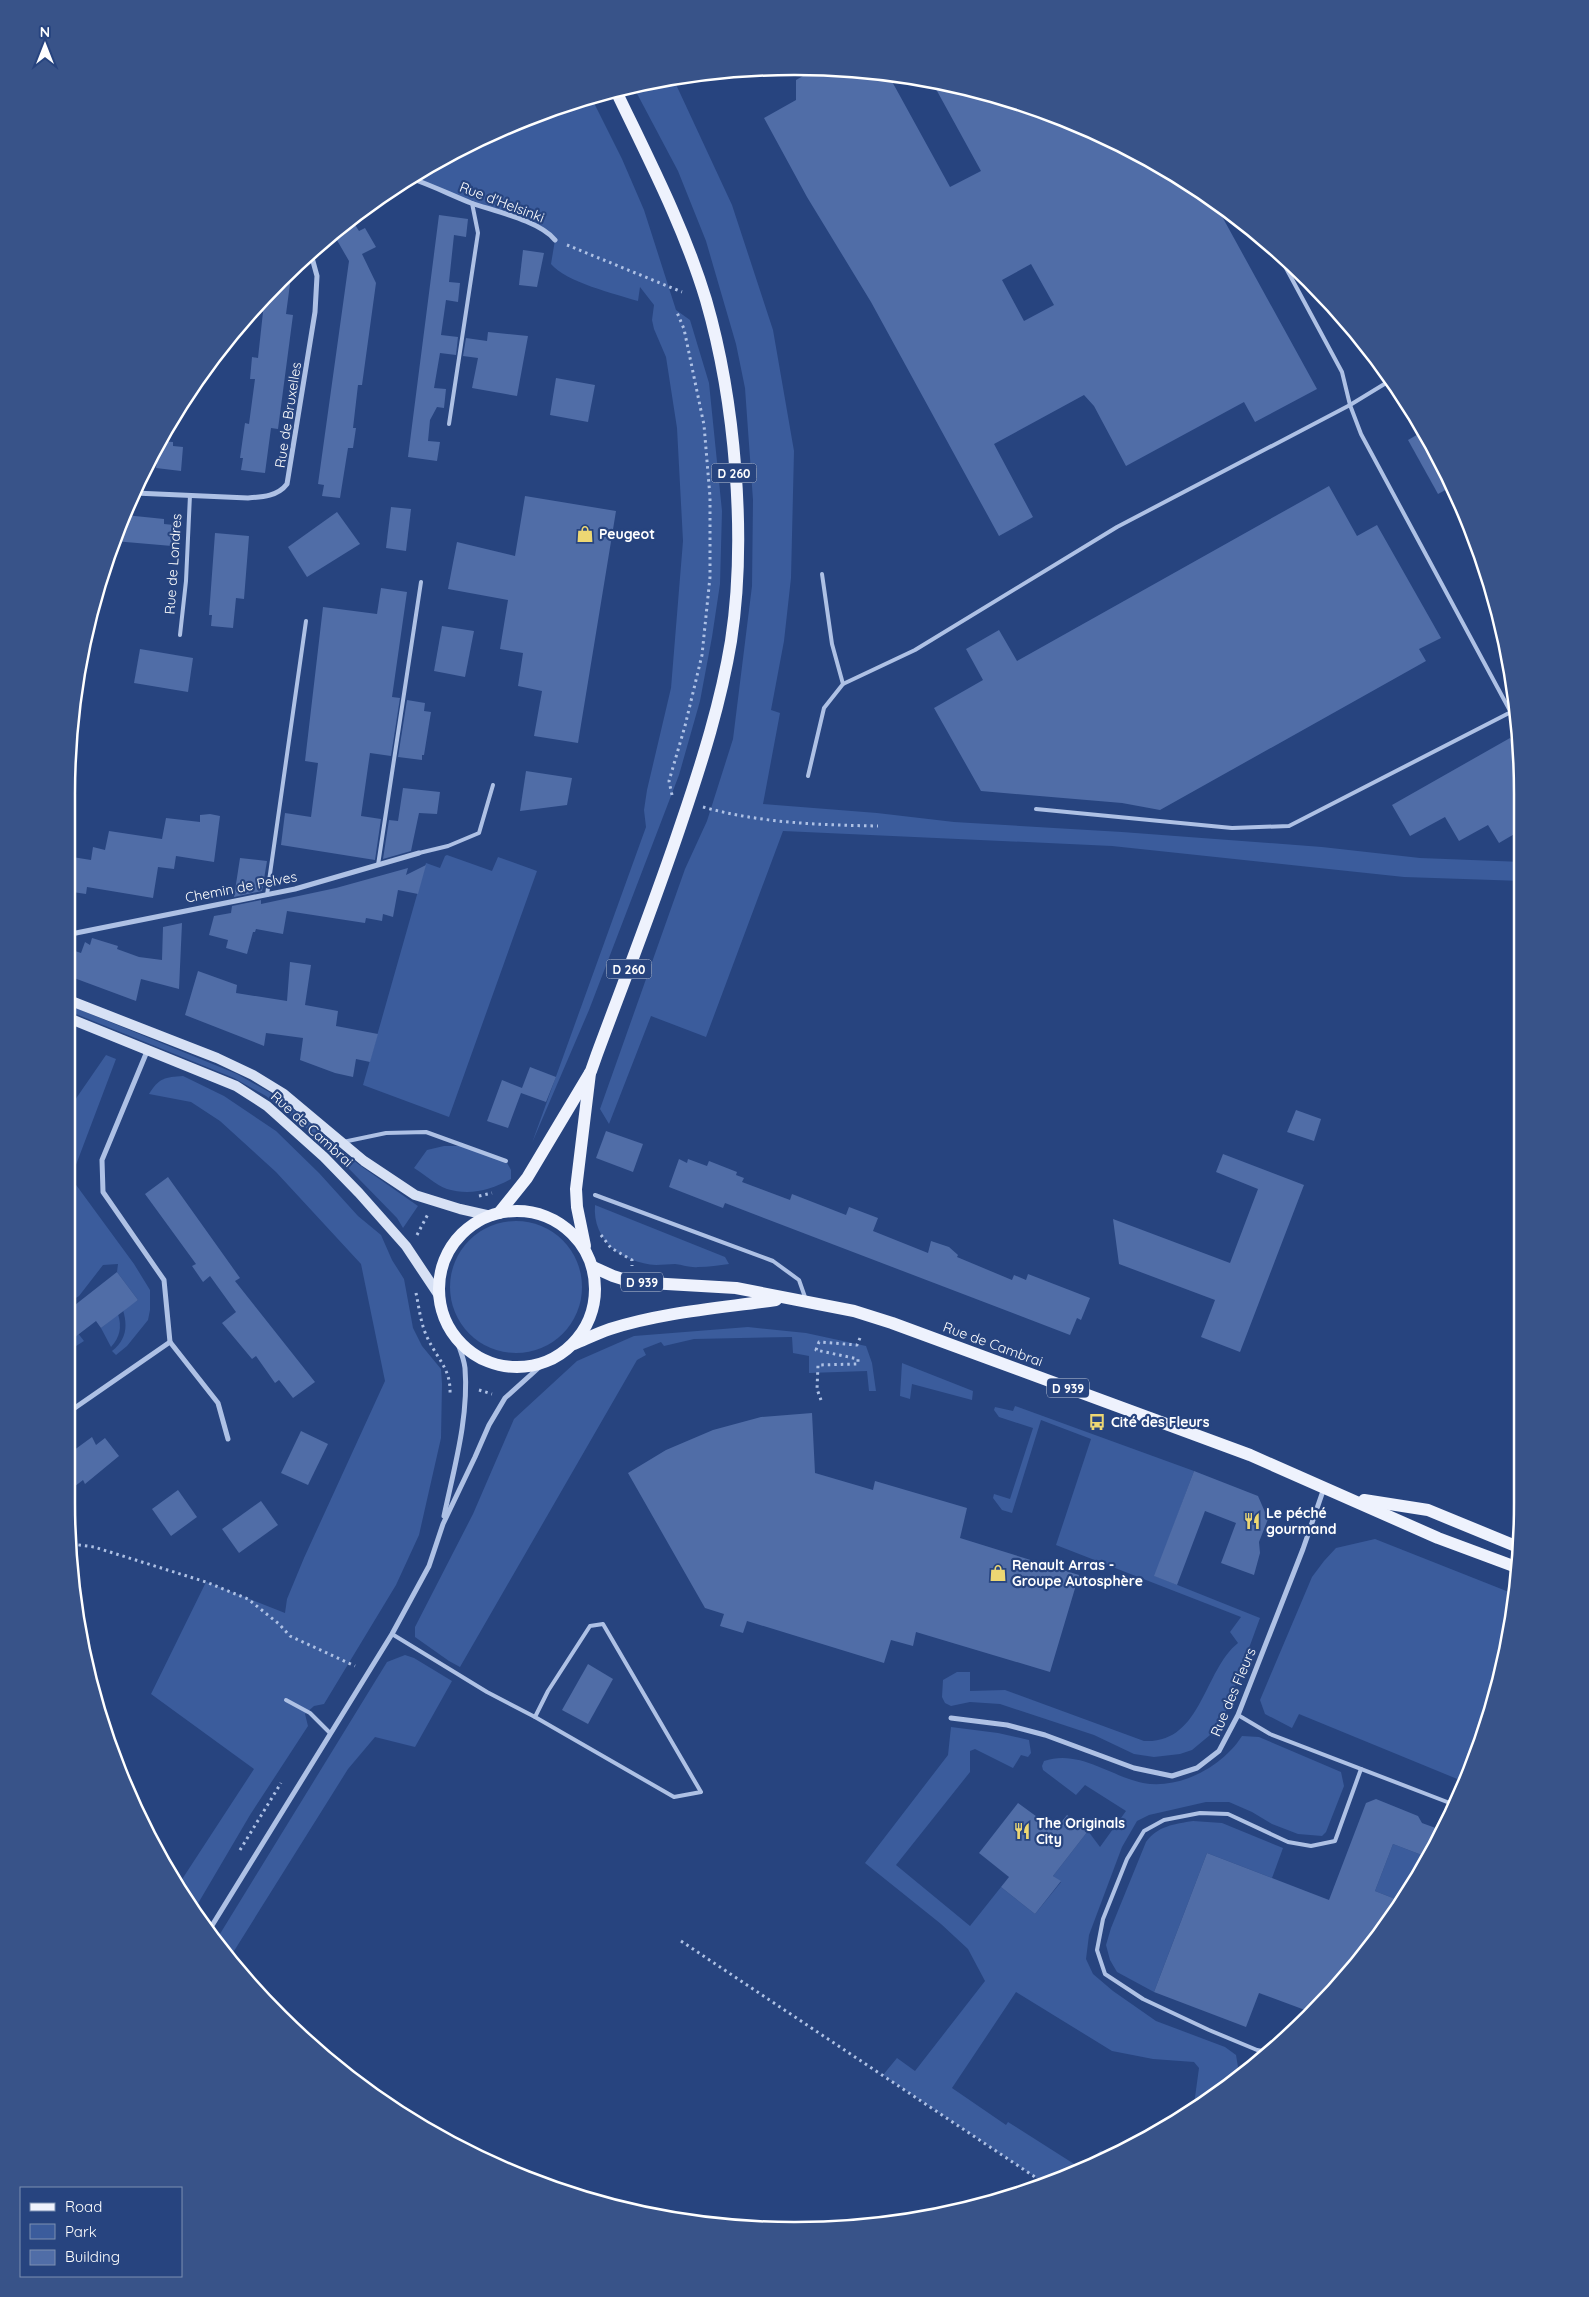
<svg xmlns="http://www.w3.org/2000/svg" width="1589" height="2297" font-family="Quicksand,sans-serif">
  <rect width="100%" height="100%" fill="#27447f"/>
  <g fill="#3b5c9c">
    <path d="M673,78L732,205L773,330L794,451L791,578L784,641L771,710L780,713L763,804L877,813L954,822L1122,832L1322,847L1420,858L1523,862V881L1404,877L1112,846L783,831L706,1037L651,1016L609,1124L600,1109L685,869L707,821L733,739L752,586L753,500L745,388L736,344L706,241L678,171L633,86L653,80Z"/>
    <path d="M592,99L622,159L644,210L676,310L690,320L709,383L722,511L720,584L712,637L700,701L679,775L589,1010L532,1143L646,827L644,810L647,790L671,688L683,541L677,428L666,357L654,329L652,320L654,305L640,287L638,301C615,294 566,282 551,264L555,240L549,232L410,178L516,122Z"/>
    <path d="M447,855L492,871L498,857L537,871L449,1117L363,1085L426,863L440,868L445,856Z"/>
    <path d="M66,1004L237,1074L269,1092L302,1116L358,1164L418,1206L403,1228L397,1218L320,1139L266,1096L234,1078L66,1010Z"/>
    <path d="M106,1055L116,1059L71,1178L134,1264L150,1290V1310L148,1320L127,1346L116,1355L112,1351C126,1340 128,1327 123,1310L138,1300L117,1272L118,1264L103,1265L79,1296L71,1301L66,1298V1113Z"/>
    <path d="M183,1076L224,1096L276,1131L319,1173L358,1216L381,1235L392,1260L404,1279L413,1328L422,1346L441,1369L442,1384L441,1438L419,1535L396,1585L324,1704L314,1706L305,1714L308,1726L250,1815L193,1912L177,1887L254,1769L151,1694L206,1582L285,1613L287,1599L304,1558L385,1381L361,1264L276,1172L220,1121L191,1102L149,1094C159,1078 165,1077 183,1076Z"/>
    <path d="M444,1146H467L506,1161L511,1170V1179C491,1190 470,1196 447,1189C436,1185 424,1174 414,1168L427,1150Z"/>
    <path d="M595,1205L725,1257L729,1264C719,1265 709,1267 698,1267C691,1268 683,1265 675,1264C669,1264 663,1265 656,1265C623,1263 592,1241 595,1205Z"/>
    <circle cx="516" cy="1287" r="66"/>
    <path d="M118,1314C122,1327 120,1337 111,1347L101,1328Z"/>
    <path d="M66,1318L84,1341L73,1348L66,1339Z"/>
    <path d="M748,1327L806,1333L866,1346L872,1363L876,1391H869L867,1371L809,1373V1356L793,1353L792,1337L694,1339L664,1346L661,1342L643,1349L646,1355L637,1360L460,1667L449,1661L415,1637V1627L473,1514L514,1419L577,1361L634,1336Z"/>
    <path d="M902,1363L973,1391L972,1400L912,1384L910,1399L900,1396Z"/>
    <path d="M1015,1406L1194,1471L1155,1576L1260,1618L1223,1719L1216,1730L1192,1750L1180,1754L1154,1757L1134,1754L1094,1735L1000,1704L970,1702L951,1706L945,1703L942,1697L943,1680L957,1672H970V1691L1005,1690L1144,1741C1202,1744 1203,1671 1238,1643L1230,1632L1241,1617L1056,1545L1091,1439L1041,1420L1012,1513L1002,1510L993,1498L994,1494L1010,1499L1033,1428L999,1417L994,1410L995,1407L1013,1411Z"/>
    <path d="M1375,1539L1514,1594L1509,1645L1467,1783L1299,1714L1292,1728L1265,1714L1260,1700L1312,1577L1324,1561L1336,1548Z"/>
    <path d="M405,1655L414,1658L452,1681L415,1747L375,1737L348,1769L229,1959L215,1942L387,1662Z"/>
    <path d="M951,1727L998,1733L1029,1740L1031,1753L1028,1757L1021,1755L1013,1768L975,1749L970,1751V1772L896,1865L970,1926L1001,1887L1035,1914L1061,1882L1053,1876L1088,1831L1100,1847L1126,1811L1085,1785L1076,1795L1043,1770L1042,1766L1044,1761C1079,1749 1110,1776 1143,1783C1180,1790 1223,1766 1242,1736L1259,1737L1341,1772L1344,1786L1326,1832L1322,1836L1298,1834L1272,1824L1252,1812L1229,1802H1206L1149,1815L1137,1821L1122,1847L1089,1935L1086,1959L1093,1974L1113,1991L1156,2021L1225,2047L1236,2055L1238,2067L1234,2080L1193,2112L1199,2068L1194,2062L1153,2059L1112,2051L1016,1992L952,2088L1006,2125L1008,2122L1082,2169L1101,2150L1103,2153V2161L1047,2185L883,2075L897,2058L915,2071L985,1981L968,1949L941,1924L865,1863L948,1755Z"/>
    <path d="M1193,1821L1222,1823L1283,1848L1272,1878L1207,1853L1154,1992L1117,1972L1110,1960L1106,1945L1111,1928L1146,1842C1157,1826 1175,1824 1193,1821Z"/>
    <path d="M1393,1844L1427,1857L1403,1902L1375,1891Z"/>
  </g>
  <g fill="#506da7" fill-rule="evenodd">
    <path d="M817,68L889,76L950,187L981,171L931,80L1073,122L1199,189L1213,200L1317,389L1255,422L1244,402L1126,466L1094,406L1084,395L994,444L1033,517L999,536L871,302L807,197L764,118L796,100V80ZM1031,264L1054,305L1024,321L1002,280Z"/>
    <path d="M439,215L468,219L466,237L454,235L449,282L460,283L458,302L446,300L441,335L458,337L456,355L440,353L434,388L446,389L444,408L437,407L430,420L428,441L440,442L437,461L408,457Z"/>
    <path d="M352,220L359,231L365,228L376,247L362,254L376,283L362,385H358L353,428H356L353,448H348L340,498L322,496L324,485L318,484L349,261L334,235Z"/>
    <path d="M523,250L544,253L537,287L519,285Z"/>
    <path d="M292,269L286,314L293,315L278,429L271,428L265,473L241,470L243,458H240L245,423L249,424L255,379H250L252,357L258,358L263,312L253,310L280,279Z"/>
    <path d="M488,332L528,336L517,396L472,388L478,358L463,356L466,338L487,341Z"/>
    <path d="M556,378L595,385L588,422L550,415Z"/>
    <path d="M1422,432L1448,472L1453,486L1438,494L1408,440Z"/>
    <path d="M159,441L173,442V446L183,447L181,471L156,468L157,462H150Z"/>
    <path d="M1329,486L1357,536L1377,525L1441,638L1419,649L1426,661L1160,810L1122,803L981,791L934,708L983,680L966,649L999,630L1017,661Z"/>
    <path d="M525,496L616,511L578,743L534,736L542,691L518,686L523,653L500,649L508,600L448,589L457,542L515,556Z"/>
    <path d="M391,507L411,509L406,551L386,548Z"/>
    <path d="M337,512L360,544L307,577L288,547Z"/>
    <path d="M125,515L164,519V524L174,525L172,546L114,541Z"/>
    <path d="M215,533L249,536L244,599L236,598L233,628L211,626L212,615H209Z"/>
    <path d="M381,588L407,592L392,697L400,698L391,756L370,753L361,816L381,819L375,860L281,845L285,813L311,817L318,763L305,761L323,607L377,614Z"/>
    <path d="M442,626L474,631L465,677L434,671Z"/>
    <path d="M140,649L193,658L188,692L134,683Z"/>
    <path d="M407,700L425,703L424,711L431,712L424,755H422V760L398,757Z"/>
    <path d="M1510,738L1519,752L1523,794V829L1499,843L1488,825L1459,841L1445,817L1410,836L1392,805Z"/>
    <path d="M526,771L572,778L567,805L520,811Z"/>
    <path d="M403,788L440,792L437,814L419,813L411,851L383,859L389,820L398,821Z"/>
    <path d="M210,814L220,816L214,862L176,856L174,869L158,867L153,898L87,887L86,894L66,891V856L91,860L93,847L105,850L109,831L162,839L166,818L200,822V815Z"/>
    <path d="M240,858L267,861L262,891L234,897Z"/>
    <path d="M426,865L418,894L398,890L393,917L383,914L382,921L366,918L365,923L287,911L283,934L256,929L255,932H253L247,954L226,948L228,940L209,935L214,916L231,913L232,906L261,900V904L336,888L408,868L406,875Z"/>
    <path d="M182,923L179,989L141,979L136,1001L66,975V964L72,950L81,953L85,942L90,945L92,938L118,946L117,949L139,957L162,960L163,927Z"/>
    <path d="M290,962L311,965L305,1005L338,1011L336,1026L378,1034L370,1062L356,1059L353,1077L335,1073L300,1060L303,1038L266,1033L264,1046L185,1015L198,971L237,985L236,993L287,1001Z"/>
    <path d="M530,1067L556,1077L546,1102L521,1093L508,1128L487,1121L502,1080L522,1088Z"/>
    <path d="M1296,1110L1321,1119L1314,1141L1287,1132Z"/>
    <path d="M606,1131L643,1144L633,1172L596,1158Z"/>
    <path d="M1223,1154L1304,1185L1240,1352L1201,1337L1215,1300L1119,1264L1113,1219L1230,1263L1258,1189L1216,1172Z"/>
    <path d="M679,1159L687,1163L688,1159L707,1166L709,1161L737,1172L736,1175L744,1178L742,1182L790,1200L792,1194L846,1215L849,1207L878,1218L873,1231L928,1253L931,1241L949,1247L958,1255L957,1257L1012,1280L1014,1275L1026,1280L1028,1274L1090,1298L1081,1320L1077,1318L1070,1335L725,1203L723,1208L669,1187Z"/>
    <path d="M168,1177L240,1278L235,1281L315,1382L293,1398L279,1380L275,1383L256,1356L252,1359L222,1323L236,1312L210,1276L203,1282L192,1266L196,1264L145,1194Z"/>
    <path d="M117,1272L138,1300L101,1328L96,1321L66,1344V1312Z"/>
    <path d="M812,1413L815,1473L873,1490L875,1481L967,1508L960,1538L1079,1575L1050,1672L916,1632L913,1646L891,1640L884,1663L747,1621L743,1633L720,1626L724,1614L705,1608L628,1473L666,1450L713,1430L761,1417Z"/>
    <path d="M301,1431L328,1444L308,1485L281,1473Z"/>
    <path d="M92,1437L96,1445L105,1438L119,1456L85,1484L83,1480L66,1493V1456Z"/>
    <path d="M1194,1471L1258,1496L1268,1519L1259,1542L1260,1553L1254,1575L1221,1563L1236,1523L1205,1511L1177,1585L1154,1576Z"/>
    <path d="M178,1490L197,1517L171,1536L152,1509Z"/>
    <path d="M261,1501L278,1525L239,1553L222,1529Z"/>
    <path d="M588,1664L613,1679L588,1724L562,1710Z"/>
    <path d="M1376,1799L1418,1816L1422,1823L1441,1830L1427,1857L1393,1844L1375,1891L1403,1902L1313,2013L1259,1993L1246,2027L1154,1992L1207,1853L1329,1900L1366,1803Z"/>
    <path d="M1018,1803L1055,1830L1067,1815L1088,1831L1053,1876L1061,1881L1035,1914L1001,1887L1009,1877L979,1853Z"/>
  </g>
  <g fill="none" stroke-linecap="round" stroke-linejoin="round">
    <g stroke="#aec1e5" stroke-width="3" stroke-dasharray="2.5 4" stroke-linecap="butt">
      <path d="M567,245L682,292"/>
      <path d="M672,795L669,781L685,726L702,655L710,577V497L704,425L684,329L676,310"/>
      <path d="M703,807C760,823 819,825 878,826"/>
      <path d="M479,1196L492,1193"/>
      <path d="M417,1235L428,1214"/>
      <path d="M601,1235L611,1248L632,1260V1266"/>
      <path d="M416,1293C419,1307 421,1326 428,1339C438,1360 451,1369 450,1394"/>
      <path d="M479,1390L492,1394"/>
      <path d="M821,1400L817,1389L818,1365L858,1364V1359L816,1350L819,1342L857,1345L860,1338"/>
      <path d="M72,1544L94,1547L206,1582L248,1599L279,1624L290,1636L355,1666"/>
      <path d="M240,1850L281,1783"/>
      <path d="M681,1941L1047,2185"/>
    </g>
    <g stroke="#aec1e5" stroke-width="4">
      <path d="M1279,255L1342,372L1350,405L1361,434L1515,720"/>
      <path d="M449,424L478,233L472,203"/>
      <path d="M822,574L832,644L843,684"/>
      <path d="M180,635L186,581L190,495"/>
      <path d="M808,776L824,708L843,684L915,650L1117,527L1350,405L1391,380"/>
      <path d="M1036,809L1232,828L1289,826L1511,712"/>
      <path d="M419,853L448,846L479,833L493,785"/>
      <path d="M378,865L421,582"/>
      <path d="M267,895L306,621"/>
      <path d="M343,1142L386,1133L426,1132L506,1161"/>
      <path d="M595,1195L773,1261L799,1280L806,1300"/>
      <path d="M603,1624L701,1792L674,1797L535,1717L548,1691L590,1626Z"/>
      <path d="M392,1634L487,1692L535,1717"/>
      <path d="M286,1700L310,1713L330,1733"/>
      <path d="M1238,1715L1270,1734L1455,1805"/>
      <path d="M1268,2052L1257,2050L1209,2030L1143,1999L1105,1974L1097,1950L1103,1919L1127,1859L1144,1831L1164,1820L1200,1813L1228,1814L1288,1842L1311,1846L1335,1841L1361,1769"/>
    </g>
    <g stroke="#aec1e5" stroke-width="5">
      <path d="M410,178C431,185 451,195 471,203C494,211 540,221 555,240"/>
      <path d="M135,493L248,498C263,497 278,496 287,484L315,312L317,276L311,254"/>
      <path d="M66,935L295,889L419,853"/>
      <path d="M148,1049L102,1160L103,1192L164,1280L170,1342L218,1403L228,1439"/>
      <path d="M66,1414L170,1342"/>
      <path d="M444,1516C454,1468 469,1417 465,1368C464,1358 459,1347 456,1338"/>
      <path d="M951,1718L1007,1725L1045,1735L1134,1768L1172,1776L1197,1768L1219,1751L1238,1715L1303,1549L1324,1488"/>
      <path d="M208,1932L392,1634L429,1566L443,1524L475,1457L489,1425L505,1398L545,1362"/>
    </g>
    <g stroke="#d7e1f5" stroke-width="10">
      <path d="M66,999L217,1058L253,1075L284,1094L364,1161L415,1195L460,1209L491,1216"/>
      <path d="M66,1017L236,1086L267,1106L324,1157L359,1193L406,1246L440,1297"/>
    </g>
    <g stroke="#eef2fd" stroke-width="12">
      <circle cx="517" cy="1289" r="78"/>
      <path d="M499,1213L527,1178L591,1071L597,1054C626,976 656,899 682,821C702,762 721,702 731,641C747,537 735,400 706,300C684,227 649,160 616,91"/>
      <path d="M585,1246L577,1207L576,1189L590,1073"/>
      <path d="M593,1267L613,1276L632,1282L736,1288L854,1311L892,1323L1250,1455L1438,1538L1516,1567"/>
      <path d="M574,1344C586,1339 598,1333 610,1329C663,1312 721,1308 776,1300"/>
      <path d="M1364,1500L1428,1510L1518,1547"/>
    </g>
  </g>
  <defs>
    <g id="shop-bare" transform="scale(1.35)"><path d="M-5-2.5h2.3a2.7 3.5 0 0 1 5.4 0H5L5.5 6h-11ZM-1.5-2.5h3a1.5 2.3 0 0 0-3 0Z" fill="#edd773" stroke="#27447f" stroke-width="2.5" paint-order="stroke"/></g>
    <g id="bus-bare" transform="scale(1.35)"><path d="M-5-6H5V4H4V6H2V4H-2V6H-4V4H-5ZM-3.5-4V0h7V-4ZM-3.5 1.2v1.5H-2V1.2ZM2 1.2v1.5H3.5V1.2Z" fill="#edd773" stroke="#27447f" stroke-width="2.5" paint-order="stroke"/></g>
    <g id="restaurant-bare" transform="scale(1.35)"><path d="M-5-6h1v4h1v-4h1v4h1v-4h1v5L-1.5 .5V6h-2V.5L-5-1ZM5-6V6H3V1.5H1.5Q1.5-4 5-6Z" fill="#edd773" stroke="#27447f" stroke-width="2.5" paint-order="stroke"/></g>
  </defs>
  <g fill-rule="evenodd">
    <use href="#shop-bare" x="585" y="534"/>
    <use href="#bus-bare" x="1097" y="1422"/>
    <use href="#restaurant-bare" x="1252" y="1521"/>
    <use href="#shop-bare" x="998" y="1573"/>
    <use href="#restaurant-bare" x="1022" y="1831"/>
  </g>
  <g text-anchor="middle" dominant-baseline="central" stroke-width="4.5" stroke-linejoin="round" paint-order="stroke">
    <g fill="#27447f" stroke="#bec7d9" stroke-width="1">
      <rect x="711.5" y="463.5" width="45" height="19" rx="4"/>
      <rect x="606.5" y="959.5" width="45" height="19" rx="4"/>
      <rect x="621" y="1272.5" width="42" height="19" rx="4"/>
      <rect x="1047" y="1378.5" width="42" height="19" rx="4"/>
    </g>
    <g font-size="12" font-weight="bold" fill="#fff">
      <text x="734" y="473">D 260</text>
      <text x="629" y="969">D 260</text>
      <text x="642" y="1282">D 939</text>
      <text x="1068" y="1388">D 939</text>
    </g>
    <g font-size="14" fill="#fff" stroke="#27447f">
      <text transform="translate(502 202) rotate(21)">Rue d'Helsinki</text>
      <text transform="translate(288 415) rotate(-81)">Rue de Bruxelles</text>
      <text transform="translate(173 564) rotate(-86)">Rue de Londres</text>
      <text transform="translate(241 887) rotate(-11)">Chemin de Pelves</text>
      <text transform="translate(312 1129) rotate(42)">Rue de Cambrai</text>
      <text transform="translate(993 1344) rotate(20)">Rue de Cambrai</text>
      <text transform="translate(1233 1692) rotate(-67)">Rue des Fleurs</text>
    </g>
    <g font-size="14" font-weight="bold" fill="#fff" stroke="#27447f" text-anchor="start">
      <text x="599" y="534">Peugeot</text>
      <text x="1111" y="1422">Cité des Fleurs</text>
      <text x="1266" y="1513">Le péché<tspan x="1266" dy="16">gourmand</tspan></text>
      <text x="1012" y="1565">Renault Arras -<tspan x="1012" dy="16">Groupe Autosphère</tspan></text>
      <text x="1036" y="1823">The Originals<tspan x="1036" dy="16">City</tspan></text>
    </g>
  </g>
  <path d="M0 0H1589V2297H0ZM794 75H795A719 719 0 0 1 1514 794V1503A719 719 0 0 1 795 2222H794A719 719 0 0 1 75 1503V794A719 719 0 0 1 794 75Z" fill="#385389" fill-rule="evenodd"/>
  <path fill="none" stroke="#fff" stroke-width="2.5" d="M794 75H795A719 719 0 0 1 1514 794V1503A719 719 0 0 1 795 2222H794A719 719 0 0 1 75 1503V794A719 719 0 0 1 794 75Z"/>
  <rect x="20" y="2187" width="162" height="90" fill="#27447f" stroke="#7d8fb2"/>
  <rect x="30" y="2203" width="25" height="8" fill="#eef2fd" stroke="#7d8fb2"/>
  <text x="65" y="2212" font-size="15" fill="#ffffff">Road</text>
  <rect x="30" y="2224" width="25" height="15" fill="#3b5c9c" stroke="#7d8fb2"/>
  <text x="65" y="2237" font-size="15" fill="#ffffff">Park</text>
  <rect x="30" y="2250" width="25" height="15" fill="#506da7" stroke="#7d8fb2"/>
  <text x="65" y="2262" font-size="15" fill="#ffffff">Building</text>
  <g transform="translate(45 45)" stroke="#27447f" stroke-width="4" paint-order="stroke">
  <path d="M0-4L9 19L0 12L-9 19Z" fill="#ffffff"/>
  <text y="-8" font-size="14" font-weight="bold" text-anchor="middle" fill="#ffffff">N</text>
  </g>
</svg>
